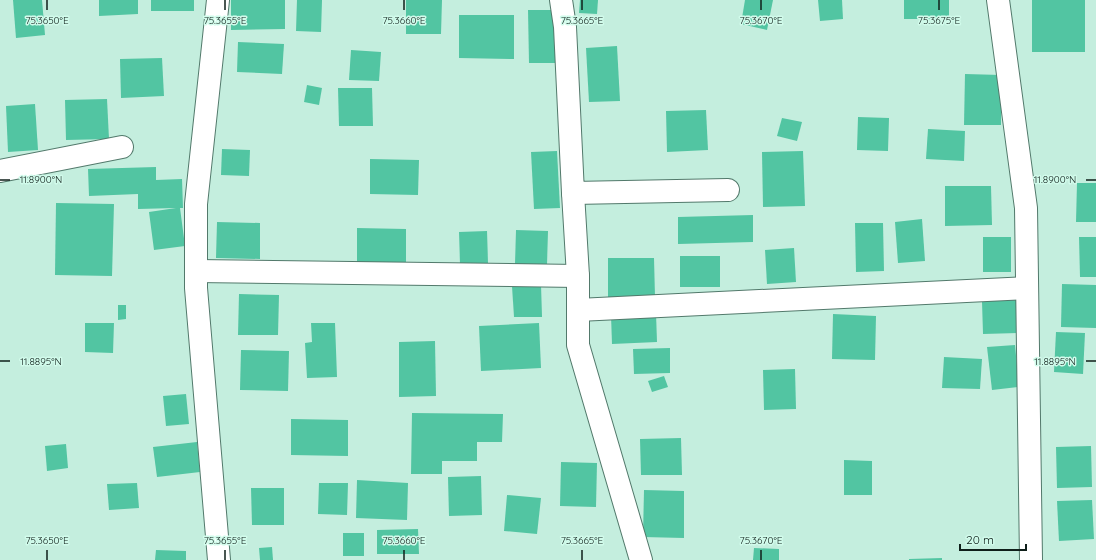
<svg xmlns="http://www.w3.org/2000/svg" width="1096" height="560" font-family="Quicksand,sans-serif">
  <rect width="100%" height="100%" fill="#c4eede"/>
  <g fill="#52c5a2">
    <path d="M13,0H42L45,35L16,38Z"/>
    <path d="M99,0H138V14L99,16Z"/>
    <rect x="151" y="0" width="43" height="11"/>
    <path d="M231,0H285V29L231,30Z"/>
    <path d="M297,0H322L321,32L296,31Z"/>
    <path d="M406,0H442L441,34H406Z"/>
    <path d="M580,0H598L597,14L579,13Z"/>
    <path d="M745,0H773L767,30L741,24Z"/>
    <path d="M818,0H842L843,19L820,21Z"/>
    <rect x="904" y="0" width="45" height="19"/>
    <rect x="1032" y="0" width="53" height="52"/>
    <path d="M528,10H557V63H529Z"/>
    <path d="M459,15H514V59L459,58Z"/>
    <path d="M238,42L284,44L282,74L237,72Z"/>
    <path d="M617,46L620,101L589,102L586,48Z"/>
    <path d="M351,50L381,52L379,81L349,80Z"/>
    <path d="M162,58L164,96L121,98L120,59Z"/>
    <path d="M965,74L1001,75V125H964Z"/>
    <path d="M307,85L322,88L319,105L304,102Z"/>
    <path d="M338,88H372L373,126H339Z"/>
    <path d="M107,99L109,139L66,140L65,100Z"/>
    <path d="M35,104L38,150L8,152L6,106Z"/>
    <path d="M706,110L708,150L667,152L666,111Z"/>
    <path d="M858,117L889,118L888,151L857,150Z"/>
    <path d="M782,118L802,122L797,141L777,136Z"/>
    <path d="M928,129L965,131L964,161L926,159Z"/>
    <path d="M222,149L250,150L249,176L221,175Z"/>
    <path d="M557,151L560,208L534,209L531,152Z"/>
    <path d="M803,151L805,206L763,207L762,152Z"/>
    <path d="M370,159L419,160L418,195L370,194Z"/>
    <path d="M156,167V180L182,179L183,208H180L185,246L154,250L149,212L176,208L138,209V194L89,196L88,169Z"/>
    <path d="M1077,183H1096V222H1076Z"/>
    <path d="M945,186H991L992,225L945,226Z"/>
    <path d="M56,203L114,204L112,276L55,275Z"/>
    <path d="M753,215V242L678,244V217Z"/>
    <path d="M922,219L925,261L898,263L895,222Z"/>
    <path d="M217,222L260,223V259L216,258Z"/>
    <path d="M855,223H883L884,271L856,272Z"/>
    <path d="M357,228L406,229V267H357Z"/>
    <path d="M516,230L548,231L547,265L515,264Z"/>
    <path d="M487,231L488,263L460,264L459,232Z"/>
    <rect x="983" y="237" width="28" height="35"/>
    <path d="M1079,237H1096V277H1080Z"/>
    <path d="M794,248L796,282L767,284L765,250Z"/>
    <rect x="680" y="256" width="40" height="31"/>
    <path d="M608,258H654L655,297L608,298Z"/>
    <path d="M1062,284L1096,285V328L1061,327Z"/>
    <path d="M541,285L542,317H514L512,286Z"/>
    <path d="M239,294L279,295L278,335H238Z"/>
    <path d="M1021,300V333L983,334L982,301Z"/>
    <path d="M118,305H126V319L118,320Z"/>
    <path d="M656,313L657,342L612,344L611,315Z"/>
    <path d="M833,314L876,316L875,360L832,359Z"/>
    <path d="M85,323H114L113,353L85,352Z"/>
    <path d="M311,323H335L337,377L307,378L305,343L312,342Z"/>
    <path d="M539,323L541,368L481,371L479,326Z"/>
    <path d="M1056,332L1085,333L1083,374L1054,372Z"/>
    <path d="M435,341L436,396L399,397V342Z"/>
    <path d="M1015,345L1019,387L992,390L987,347Z"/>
    <path d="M670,348V373L634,374L633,349Z"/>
    <path d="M241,350L289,351L288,391L240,390Z"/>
    <path d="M944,357L982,359L980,389L942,388Z"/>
    <path d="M795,369L796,409L764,410L763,370Z"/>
    <path d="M664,376L668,387L652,392L648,381Z"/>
    <path d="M186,394L189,424L166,426L163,396Z"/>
    <path d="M412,413L503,414L502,442H477V461H442V474H411Z"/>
    <path d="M291,419L348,420V456L291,455Z"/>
    <path d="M681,438L682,475H641L640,439Z"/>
    <path d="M197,442L200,472L157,477L153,447Z"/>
    <path d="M66,444L68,468L47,471L45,446Z"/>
    <path d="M1091,446L1092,487L1057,488L1056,447Z"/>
    <path d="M844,460L872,461V495H844Z"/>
    <path d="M561,462L597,463L596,507L560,506Z"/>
    <path d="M481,476L482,515L449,516L448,477Z"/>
    <path d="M357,480L408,483L407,520L356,518Z"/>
    <path d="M137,483L139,508L109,510L107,484Z"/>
    <path d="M319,483H348L347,515L318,514Z"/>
    <path d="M251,488H284V525H252Z"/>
    <path d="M644,490L684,491V538L643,537Z"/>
    <path d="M507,495L541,498L537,534L504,531Z"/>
    <path d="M1092,500L1094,539L1059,541L1057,501Z"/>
    <path d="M418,529L419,554H377V530Z"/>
    <rect x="343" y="533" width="21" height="23"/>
    <path d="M272,547L273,560H260L259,548Z"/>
    <path d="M754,548L779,549V560H753Z"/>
    <path d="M156,550L186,551V560H155Z"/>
    <path d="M942,558V560H909V559Z"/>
  </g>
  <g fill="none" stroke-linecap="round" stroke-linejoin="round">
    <g stroke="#52796b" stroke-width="24">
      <g id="minor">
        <path d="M218,0L196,204V288L219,560"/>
        <path d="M561,0L565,27L573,193L728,190"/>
        <path d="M998,0L1026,208L1031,560"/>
        <path d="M0,171L122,147"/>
        <path d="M573,193L578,276V310L1027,288"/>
        <path d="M196,271L578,276"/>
        <path d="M578,310V345L641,560"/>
      </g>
    </g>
    <use href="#minor" stroke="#fff" stroke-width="22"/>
  </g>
  <path fill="none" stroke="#0f1f1a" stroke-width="1.5" d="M47,0V10M225,0V10M404,0V10M582,0V10M761,0V10M939,0V10M0,180H10M1086,180H1096M0,361H10M1086,361H1096M47,550V560M225,550V560M404,550V560M582,550V560M761,550V560"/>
  <g font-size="10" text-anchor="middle" fill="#0f1f1a" stroke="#d1fbeb" stroke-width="3" stroke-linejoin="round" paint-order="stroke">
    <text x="47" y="24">75.3650°E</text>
    <text x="225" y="24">75.3655°E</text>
    <text x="404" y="24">75.3660°E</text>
    <text x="582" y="24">75.3665°E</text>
    <text x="761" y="24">75.3670°E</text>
    <text x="939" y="24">75.3675°E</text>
    <text x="41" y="183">11.8900°N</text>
    <text x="1055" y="183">11.8900°N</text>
    <text x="41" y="365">11.8895°N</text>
    <text x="1055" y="365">11.8895°N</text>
    <text x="47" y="544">75.3650°E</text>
    <text x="225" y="544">75.3655°E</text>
    <text x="404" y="544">75.3660°E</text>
    <text x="582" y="544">75.3665°E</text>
    <text x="761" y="544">75.3670°E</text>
  </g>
  <path d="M960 544v6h66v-6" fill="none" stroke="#0f1f1a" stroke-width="2"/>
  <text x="966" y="544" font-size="12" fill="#0f1f1a" stroke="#d1fbeb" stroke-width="3" paint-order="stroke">20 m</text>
</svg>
